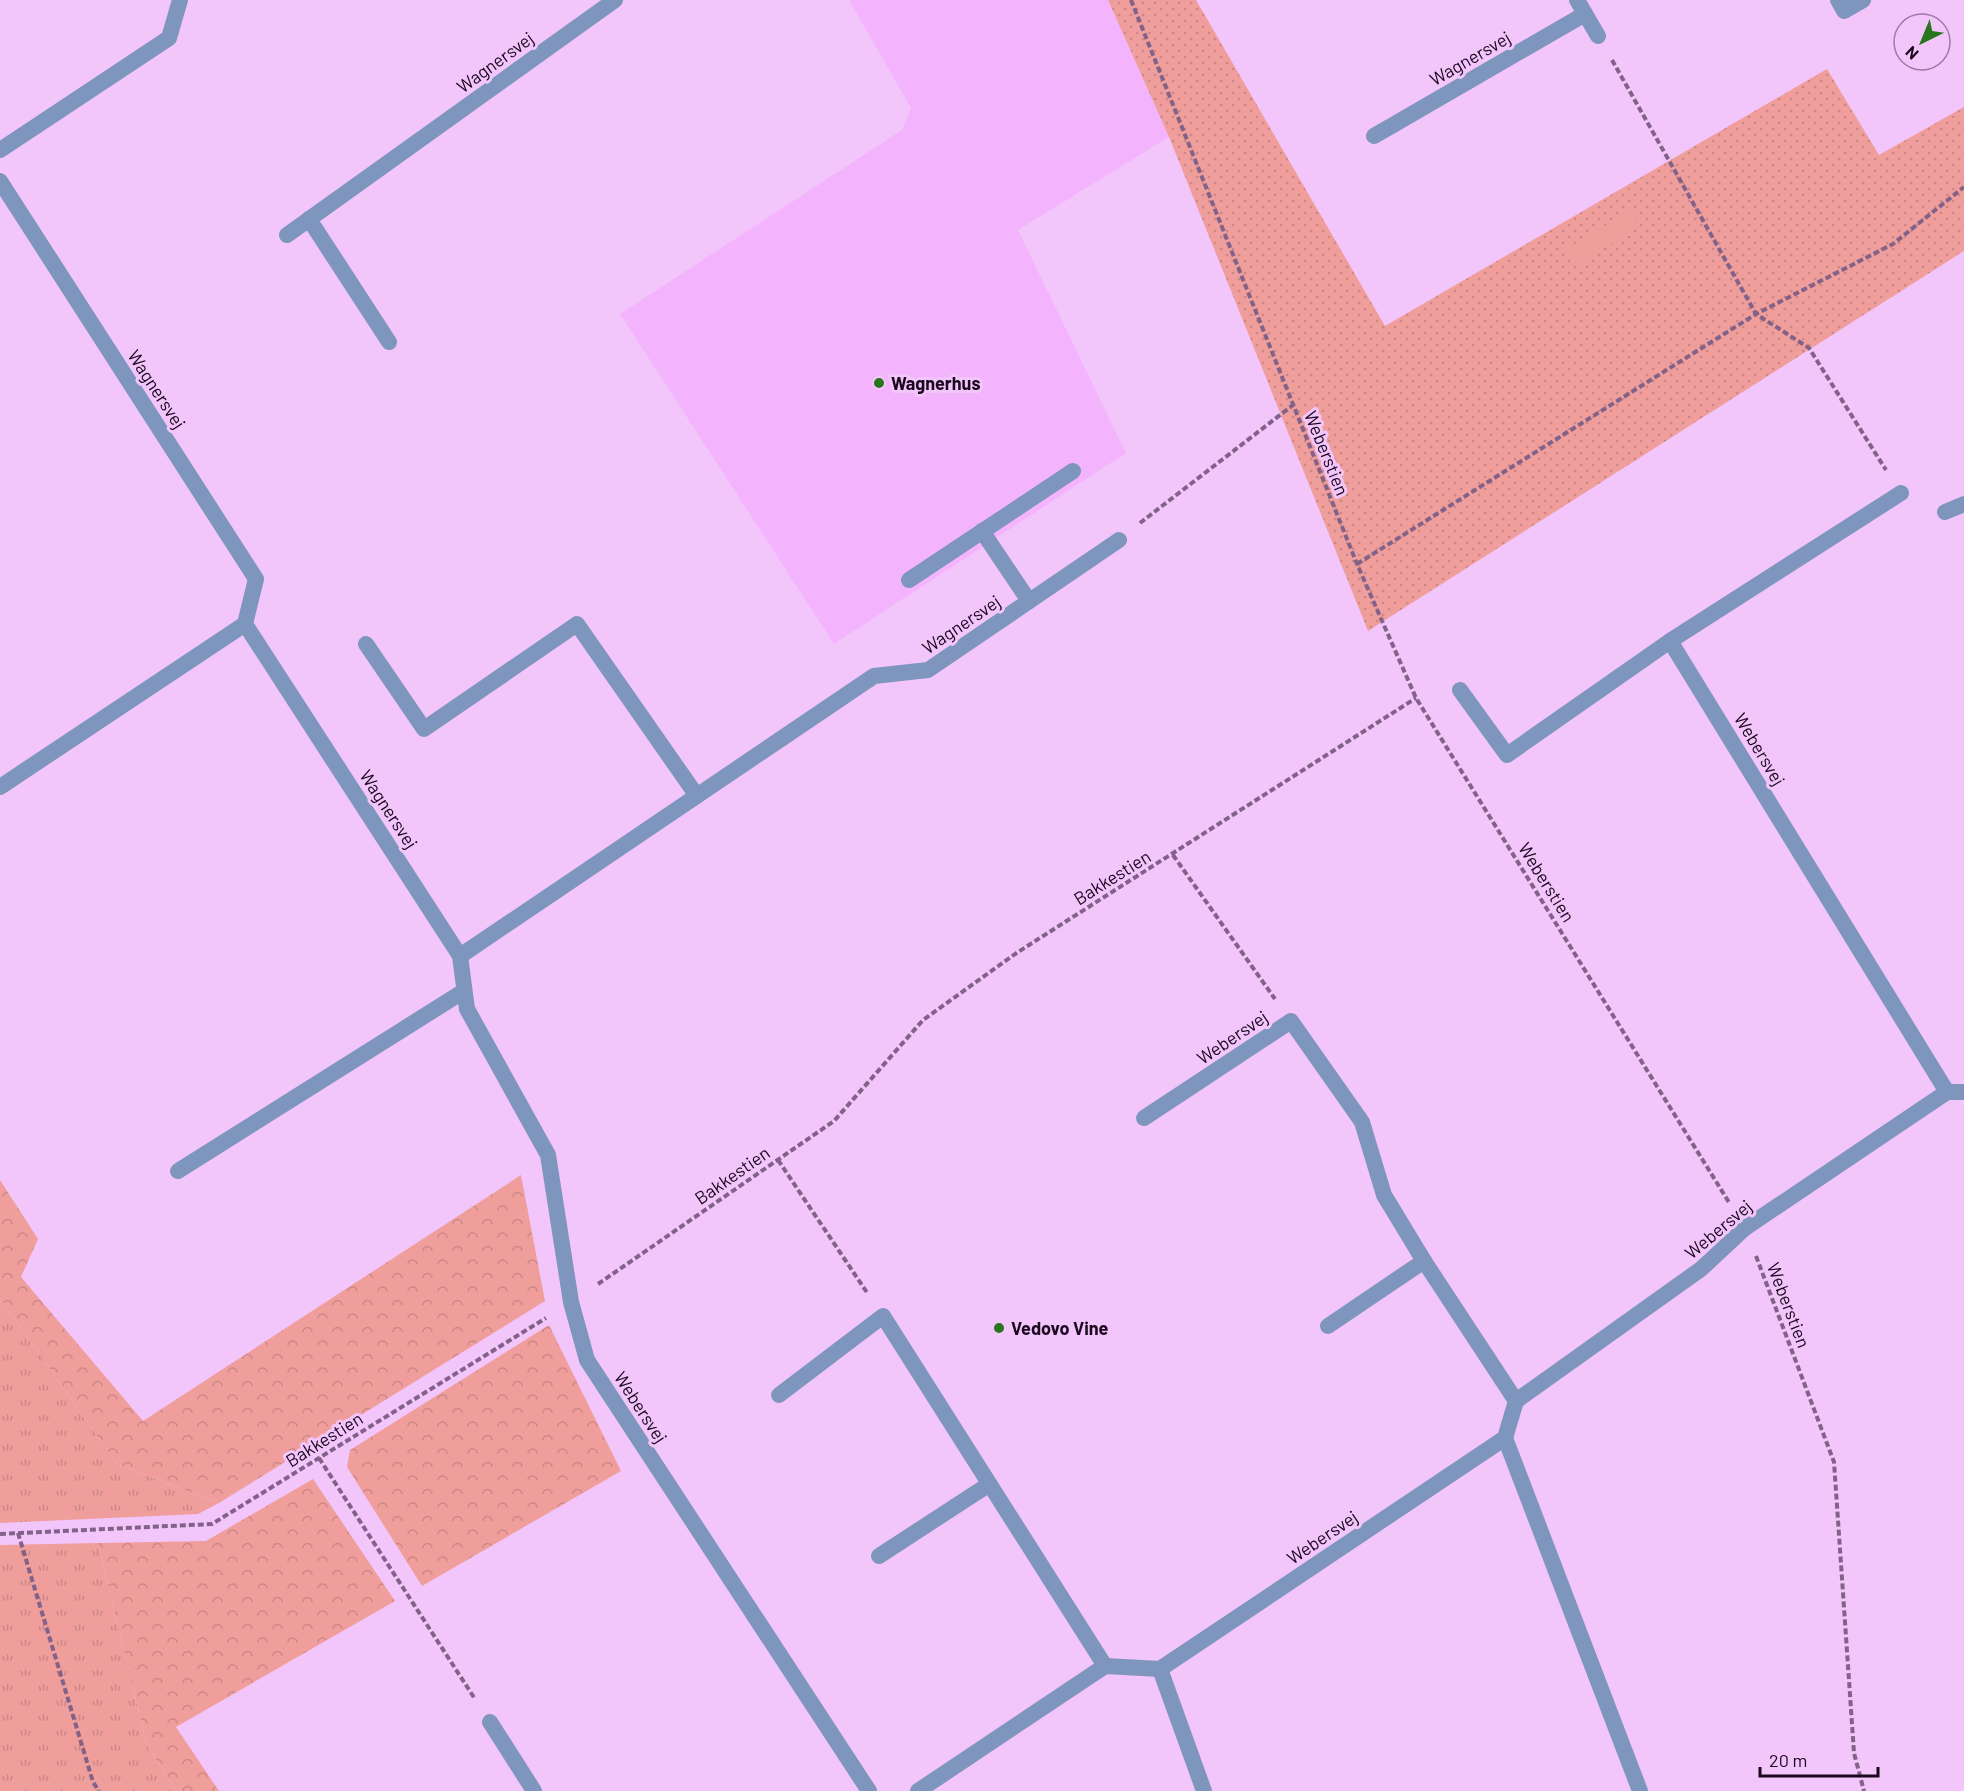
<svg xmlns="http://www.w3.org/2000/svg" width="1964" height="1791" font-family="Barlow,sans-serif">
  <defs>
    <pattern id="grass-tufts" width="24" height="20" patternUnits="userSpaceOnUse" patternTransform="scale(1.5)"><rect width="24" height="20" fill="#ef9e9c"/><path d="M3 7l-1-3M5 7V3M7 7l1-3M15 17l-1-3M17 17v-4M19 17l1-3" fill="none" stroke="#cc8786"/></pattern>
    <pattern id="forest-crowns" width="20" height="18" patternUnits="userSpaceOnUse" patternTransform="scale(1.5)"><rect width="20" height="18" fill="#ef9e9c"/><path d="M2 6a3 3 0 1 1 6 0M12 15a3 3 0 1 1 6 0" fill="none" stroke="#cc8786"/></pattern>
    <pattern id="park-dots" width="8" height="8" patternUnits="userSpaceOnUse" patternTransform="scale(1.5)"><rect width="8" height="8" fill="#ef9e9c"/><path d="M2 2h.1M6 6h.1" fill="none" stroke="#cc8786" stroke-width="1.8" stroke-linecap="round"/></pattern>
  </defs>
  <rect width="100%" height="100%" fill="#f3c6fb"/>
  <path fill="#f3b4fd" d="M849,0H1108L1169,137L1018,230L1126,453L834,644L620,314L902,130L911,108Z"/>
  <g fill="url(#grass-tufts)">
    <path d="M0,1298L117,1464L219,1503L198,1514L0,1523Z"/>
    <path d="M98,1543L147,1746L177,1791H0V1545Z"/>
  </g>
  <g fill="url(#forest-crowns)">
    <path d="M521,1175L545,1301L219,1503L117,1464L0,1298V1180L38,1239L21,1277L143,1421Z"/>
    <path d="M549,1325L621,1471L422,1586L347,1467L350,1450Z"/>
    <path d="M313,1479L395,1601L176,1727L219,1791H177L147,1746L98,1543L206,1541Z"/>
  </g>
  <path fill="url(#park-dots)" d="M1108,0H1196L1385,326L1827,69L1879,155L1964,107V251L1368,631L1169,137Z"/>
  <path fill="#ef9e9c" d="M1630,210L1640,225L1575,266L1565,250Z"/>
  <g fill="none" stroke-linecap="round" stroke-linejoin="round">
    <g stroke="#826288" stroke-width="4" stroke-dasharray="6 3" stroke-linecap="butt">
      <path d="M1131,0L1357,564L1416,698L1730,1204"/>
      <path d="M1612,60L1756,314L1809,348L1886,470"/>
      <path d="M1140,523L1293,405"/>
      <path d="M1357,564L1756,314L1893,244L1964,187"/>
      <path d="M1173,855L1275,999"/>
      <path d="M778,1160L868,1294"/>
      <path d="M1756,1256L1834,1462L1854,1753L1864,1791"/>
      <path d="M598,1284L834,1121L923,1020L1018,952L1416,698"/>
      <path d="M319,1458L475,1699"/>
      <path d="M18,1533L93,1782L99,1791"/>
      <path d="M0,1534L212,1524L546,1318"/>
    </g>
    <g stroke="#7e95bd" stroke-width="16">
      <path d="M982,531L1029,601"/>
      <path d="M909,580L1073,471"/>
    </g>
    <g stroke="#7e95bd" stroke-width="16">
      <path d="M1577,0L1598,36"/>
      <path d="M1838,0L1844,11L1863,0"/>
      <path d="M1374,136L1585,14"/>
      <path d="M0,150L169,38L180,0"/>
      <path d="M0,181L256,579L245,624L460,956L467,1009L548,1155L571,1302L587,1360L869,1791"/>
      <path d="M309,219L389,342"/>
      <path d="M287,235L615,0"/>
      <path d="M1945,512L1964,504"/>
      <path d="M1670,641L1947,1092"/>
      <path d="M366,644L424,729L577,624L697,796"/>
      <path d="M1460,690L1507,755L1670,641L1901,493"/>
      <path d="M0,787L245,624"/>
      <path d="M460,956L874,676L928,670L1119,540"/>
      <path d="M1144,1118L1291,1021L1362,1122L1384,1195L1424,1261L1516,1401"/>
      <path d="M178,1171L464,991"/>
      <path d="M1328,1326L1424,1261"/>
      <path d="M779,1395L883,1316L1105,1666"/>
      <path d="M1505,1438L1640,1791"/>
      <path d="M879,1556L988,1485"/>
      <path d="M1160,1669L1204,1791"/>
      <path d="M490,1722L534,1791"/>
      <path d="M918,1791L1105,1666L1160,1669L1505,1438L1516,1401L1701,1269L1745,1228L1947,1092H1964"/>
    </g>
  </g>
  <g fill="#27761e" stroke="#f3c6fb" stroke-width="2">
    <circle cx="879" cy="383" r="6"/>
    <circle cx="999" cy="1328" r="6"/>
  </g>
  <g text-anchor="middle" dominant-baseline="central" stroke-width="6" stroke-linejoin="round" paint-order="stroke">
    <g font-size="18" fill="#1b071e" stroke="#f3c6fb">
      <text transform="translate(1470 58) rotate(-30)">Wagnersvej</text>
      <text transform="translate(495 62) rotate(-36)">Wagnersvej</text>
      <text transform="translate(157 389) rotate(57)">Wagnersvej</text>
      <text transform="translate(1327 453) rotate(68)">Weberstien</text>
      <text transform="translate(961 624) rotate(-34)">Wagnersvej</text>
      <text transform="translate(1760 749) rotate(59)">Webersvej</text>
      <text transform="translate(389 809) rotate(57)">Wagnersvej</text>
      <text transform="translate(1112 877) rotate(-32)">Bakkestien</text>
      <text transform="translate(1547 882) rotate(58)">Weberstien</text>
      <text transform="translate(1232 1037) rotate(-34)">Webersvej</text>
      <text transform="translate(732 1175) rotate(-35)">Bakkestien</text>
      <text transform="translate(1718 1229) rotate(-40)">Webersvej</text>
      <text transform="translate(1789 1305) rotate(69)">Weberstien</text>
      <text transform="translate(641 1407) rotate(57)">Webersvej</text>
      <text transform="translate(324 1439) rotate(-32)">Bakkestien</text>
      <text transform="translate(1322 1537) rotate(-34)">Webersvej</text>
    </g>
    <g font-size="18" font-weight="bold" fill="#1b071e" stroke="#f3c6fb" text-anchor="start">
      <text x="891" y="383">Wagnerhus</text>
      <text x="1011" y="1328">Vedovo Vine</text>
    </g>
  </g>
  <g transform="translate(1922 42) rotate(223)"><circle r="28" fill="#f3c6fb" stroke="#9d7aa3" stroke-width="1.5"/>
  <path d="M0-4.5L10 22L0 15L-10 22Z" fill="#27761e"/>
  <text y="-9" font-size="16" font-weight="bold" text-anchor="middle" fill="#1b071e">N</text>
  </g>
  <path d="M1760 1767v9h118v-9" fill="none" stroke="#1b071e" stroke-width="3"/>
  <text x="1769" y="1767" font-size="18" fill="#1b071e" stroke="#f3c6fb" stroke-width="4.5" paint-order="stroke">20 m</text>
</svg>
